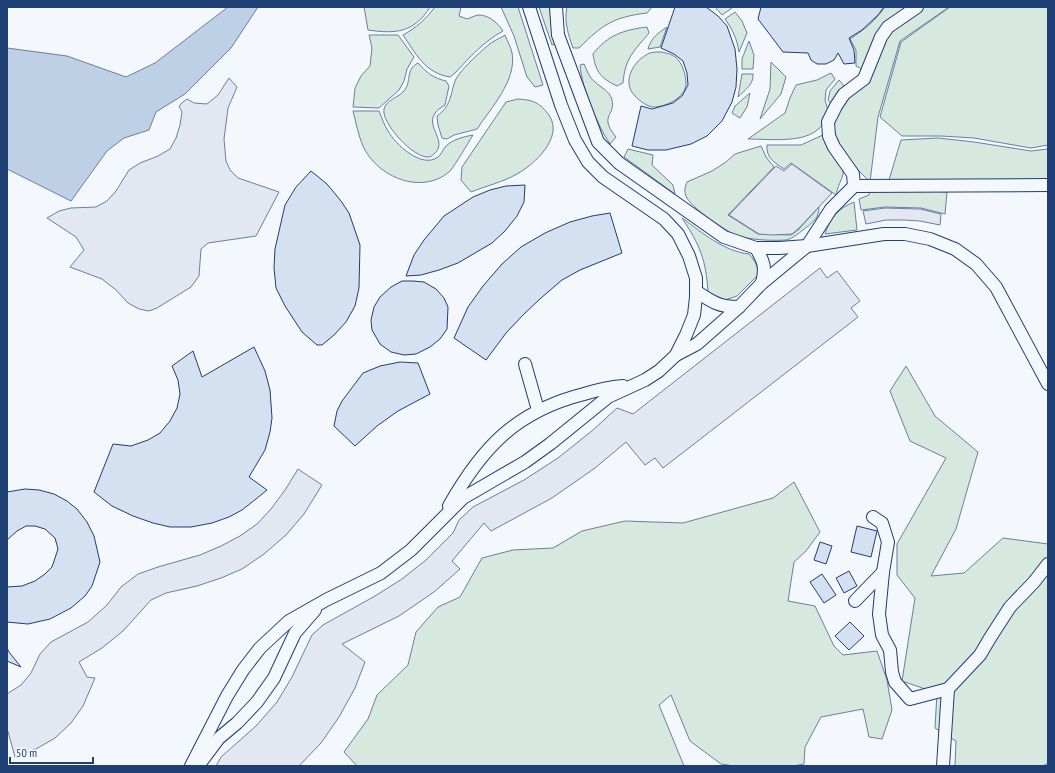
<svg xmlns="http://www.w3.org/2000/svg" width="1055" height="773" font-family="'PT Sans Narrow',sans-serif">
  <rect width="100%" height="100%" fill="#f4f7fb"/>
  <g fill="#d7e8df" stroke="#687fa3">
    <path d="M364,7H430C414,33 395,34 368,30Z"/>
    <path d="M435,7H461L459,16L467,19C471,18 475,15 479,15C489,15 499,24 503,31C483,42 470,57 455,73L450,77C425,73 416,54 403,35C416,28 426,19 435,7Z"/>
    <path d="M501,7H518L543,85L535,87L527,77L514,36Z"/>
    <path d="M539,7H550L552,33L555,44L552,45Z"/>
    <path d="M567,7H652L647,13C614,17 603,24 579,48H573C568,34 564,21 567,7Z"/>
    <path d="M715,7H731L732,8L722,15Z"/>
    <path d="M885,7H913L894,18L864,70L856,66V50L850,39C864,30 875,21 885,7Z"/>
    <path d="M924,7H949L900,41L878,117L870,182L855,167L836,145L831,128L837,109L893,27Z"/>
    <path d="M950,7H1048V145L1031,148L974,138L941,136H902L880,117L901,42Z"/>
    <path d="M735,12L742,21L747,33L739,52C737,39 733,30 725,19Z"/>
    <path d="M647,27L649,33C634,51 625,58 623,83L617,86C601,78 596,73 593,54C608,35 623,30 647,27Z"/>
    <path d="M667,27L660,47L648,49C651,38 658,33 667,27Z"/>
    <path d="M369,35H398L414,57L407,69L404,81L399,90L379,108L353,107L355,88L361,76L370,66L372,48Z"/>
    <path d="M505,35C507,41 511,47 512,53C517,80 491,108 477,129L454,135L447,139L442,138L438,125L437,116C451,106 450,96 455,81C459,71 482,50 491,43C495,40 501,38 505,35Z"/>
    <path d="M749,41L754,55L753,69H742V59Z"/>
    <path d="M661,52C664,53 669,53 672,55C678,58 681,63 683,69C685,73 686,79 686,84C685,98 666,107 653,107C646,106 640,101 635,96C622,83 632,63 646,55C650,52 656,52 661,52Z"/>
    <path d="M771,62L786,77L781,94L760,119L770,89Z"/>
    <path d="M418,63C427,73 433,78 446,81L449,86L445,105C441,108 436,110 434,115C427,128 448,142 434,154C432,156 432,156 429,157C414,159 381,123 384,109C385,101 399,97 404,91C412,81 405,70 418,63Z"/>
    <path d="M584,64C586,68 588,74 591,78C597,86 610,90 612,100C616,116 598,115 616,137L610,144C597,124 582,89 580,65Z"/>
    <path d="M831,73L835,79L826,90L825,100L829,114C825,120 822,127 816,131C800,143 767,139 748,139L785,113L790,98L796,85L817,80Z"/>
    <path d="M742,74H753C754,84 745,90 738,97Z"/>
    <path d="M839,80L844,86L846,89L832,105L828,100L830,91Z"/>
    <path d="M750,93L747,107L740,118L732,113L735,106Z"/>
    <path d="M518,99C533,100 539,102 549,115C564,137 535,164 517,174C503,182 486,186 471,192L461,180L462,167L506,102Z"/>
    <path d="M353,111H379C382,118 384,125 388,131C396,145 422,169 438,157C441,155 443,150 445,147C453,139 463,137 473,135C468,143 456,164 450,171C422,196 377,177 363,146C358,135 356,122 353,111Z"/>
    <path d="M825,134C830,143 845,163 843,174C842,179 837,188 836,195L791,163L784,169C774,162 766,158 767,145H801Z"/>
    <path d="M938,138L974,142L1031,151L1048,149V181L889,180L901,140Z"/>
    <path d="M761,146L766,157L774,167L728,215L758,234L791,235L798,230L819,207C819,217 814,221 807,227C801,231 793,239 786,240C771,241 747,240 734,234C724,230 689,206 686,196C684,191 685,187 687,182L712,171L726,162L735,154Z"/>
    <path d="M628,149L653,155L652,165L673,185L675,194L624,157Z"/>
    <path d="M869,188L947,192L945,214L921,208L885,207L861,210L859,199L869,195Z"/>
    <path d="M854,202L857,230L825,234C830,218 839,208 854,202Z"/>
    <path d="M682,218C703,233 723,251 749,254C755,261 758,266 758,275L737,296L725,300L708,292C706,260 700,245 682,218Z"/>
    <path d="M906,366L935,416L978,452L956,529L931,576L964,573L1003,538L1048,544V763L1043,766H955L956,741L935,728L937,693L902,681L915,598L897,575V544L946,458L910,441L890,391Z"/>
    <path d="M794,482L820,532L806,551L794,562L788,601L815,606L834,646L843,655L877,651L887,680L892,710L882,739L869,737L863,709L821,717L805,747L804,764L793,766H734L721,764L690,741L671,695L659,705L684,766H357L344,752L368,719L377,695L408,665L416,632L438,607L460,597L482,558L513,550L553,548L582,531L625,521L683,523L773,498Z"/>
  </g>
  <g fill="#e3e8f0" stroke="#687fa3">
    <path d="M229,78L237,87L228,108L224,139L226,161L230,170L238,178L279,192L256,236L208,243L201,249L199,276L191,287L157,308L149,311L139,309L128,303L116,290L102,279L70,267L84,250L76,237L47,218L59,211L71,208L96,207L107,201L116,191L129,170L140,163L158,156L170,149L176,138L180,125L182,112L179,106L183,102L187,99L194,103L207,104L218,95Z"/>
    <path d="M792,164L832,193L798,229L792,234L772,235L759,234L729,215L776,166L784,171Z"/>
    <path d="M885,208L920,209L941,214L940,225L920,221L904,220H886L866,224L863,211Z"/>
    <path d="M820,268L827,278L837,271L860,301L851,308L858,317L663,468L655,458L645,465L626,442L595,468L552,498L491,531L484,523L452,561L460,569L434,592L399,616L342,644L365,662L355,688L339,717L321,743L299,766H216L221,757L256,726L277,702L292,677L312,635L323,625L375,596L402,579L426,560L453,533L459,520L473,507L524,480L558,458L593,430L617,408L633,414Z"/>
    <path d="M298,469L322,485L304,514L286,535L264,554L242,569L221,578L197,586L166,593L151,600L123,631L102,648L79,662L87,677L95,678L83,706L71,723L55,738L36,749L15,757L7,728V694L21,685L31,673L40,654L51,642L88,622L107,605L121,587L138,574L158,567L200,555L221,546L240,536L257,524L271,509L285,490Z"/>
  </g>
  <path fill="#bed0e5" stroke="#687fa3" d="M228,7H258L231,48L185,94L156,112L149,130L124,138L107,151L71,201L7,169V48L67,56L126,77L155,63Z"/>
  <g fill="#d5e0f0" stroke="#1d3f73">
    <path d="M675,7H706L718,16L727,26L735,49L737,69L736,87L732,102L722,121L707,136L691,144L666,150H648L632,146L641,106L652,109L673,103L682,96L688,85L687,73L683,61L674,54L661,48Z"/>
    <path d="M761,7H884L878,15L862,30L849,38L854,50L855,63L844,64L838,53L834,60L826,64H817L811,60L808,53L783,52L758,19Z"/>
    <path d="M311,171L327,184L341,201L349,213L360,245L359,288L355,306L346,322L334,335L322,345H317L302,332L285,306L276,288L274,268L275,249L285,205L296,187Z"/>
    <path d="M525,185L524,202L517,216L505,231L492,243L458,263L439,270L421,275L406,276L414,255L424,240L444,216L473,197L490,190L506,186Z"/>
    <path d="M610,213L622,253L580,270L562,280L541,298L524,314L506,333L486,360L454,338L468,307L483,286L502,264L521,247L545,233L570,222L592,216Z"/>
    <path d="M402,281H413L424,282L436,289L444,298L448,307L447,329L440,339L430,347L416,354L404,355L391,352L380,344L372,330L371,320L374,307L380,297L391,287Z"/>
    <path d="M254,347L265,371L270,390L272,418L270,432L265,450L249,477L267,490L256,499L242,510L229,517L212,523L191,527H170L153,523L133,516L112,506L94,492L113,444L131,446L148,440L160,433L170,421L177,408L180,394L178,380L172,366L193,351L202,377Z"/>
    <path d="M400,362L418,363L430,394L398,411L377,426L355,446L334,426L337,411L342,401L363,373L380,366Z"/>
    <path d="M25,489L39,490L54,494L67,501L77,509L87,522L94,536L100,562L92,586L85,596L71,608L50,619L28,624L7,622V587L22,586L35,581L45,574L52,567L58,549L55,538L45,529L35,526H26L17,531L7,540V492Z"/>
    <path d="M857,526L877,531L871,557L851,552Z"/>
    <path d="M820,542L832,546L826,564L814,560Z"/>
    <path d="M849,571L857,586L844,593L836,578Z"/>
    <path d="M822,574L836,595L824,603L810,582Z"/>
    <path d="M850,622L864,636L849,650L835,636Z"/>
    <path d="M7,648L9,652L21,667L7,661Z"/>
  </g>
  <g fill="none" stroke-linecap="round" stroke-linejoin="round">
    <g stroke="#1d3f73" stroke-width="14">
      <g id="minor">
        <path d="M556,7L558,35L598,142L619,163L724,237L756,248H779L807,246L884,234H905L930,239L955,249L976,264L996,287L1048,384"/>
        <path d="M854,186L1048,185"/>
        <path d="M756,248C764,262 766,267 762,283"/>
        <path d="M696,291C712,302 719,307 739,307"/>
        <path d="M676,355L697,344L739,307L762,283L807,246L831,209L854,186L853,174L834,147L829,136L828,122L836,106L844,94L864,79L881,37L888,27L917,7"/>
        <path d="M525,364L538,410"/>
        <path d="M449,506C483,446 517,411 584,394C597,390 610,387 623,386"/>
        <path d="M873,517L882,523L888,542L883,572L879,614L882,635L890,650L892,672L895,682L910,699L948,689L980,655L990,638L1010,607L1034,582L1048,564"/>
        <path d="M855,601L883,572"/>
        <path d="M191,766L227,696L243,670L260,648L289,621L326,600L381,573L411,550L463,498L525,462L550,444L608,397L645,380L659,371L676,355L686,335L694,315L696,297V278L689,256L678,234L664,219L603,177L588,162L575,140L561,105L529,7"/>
        <path d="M198,766L219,738L237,723L257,702L274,678L295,633L315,610"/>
        <path d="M943,766L948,689"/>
      </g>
    </g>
    <use href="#minor" stroke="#f4f7fb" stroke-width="12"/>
  </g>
  <rect width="1055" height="773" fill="none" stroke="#1d3f73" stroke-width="16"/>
  <path d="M10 757v6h83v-6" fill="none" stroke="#1d3f73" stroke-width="2"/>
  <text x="16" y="757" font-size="12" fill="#1d3f73" stroke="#f4f7fb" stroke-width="3" paint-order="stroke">50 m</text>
</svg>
